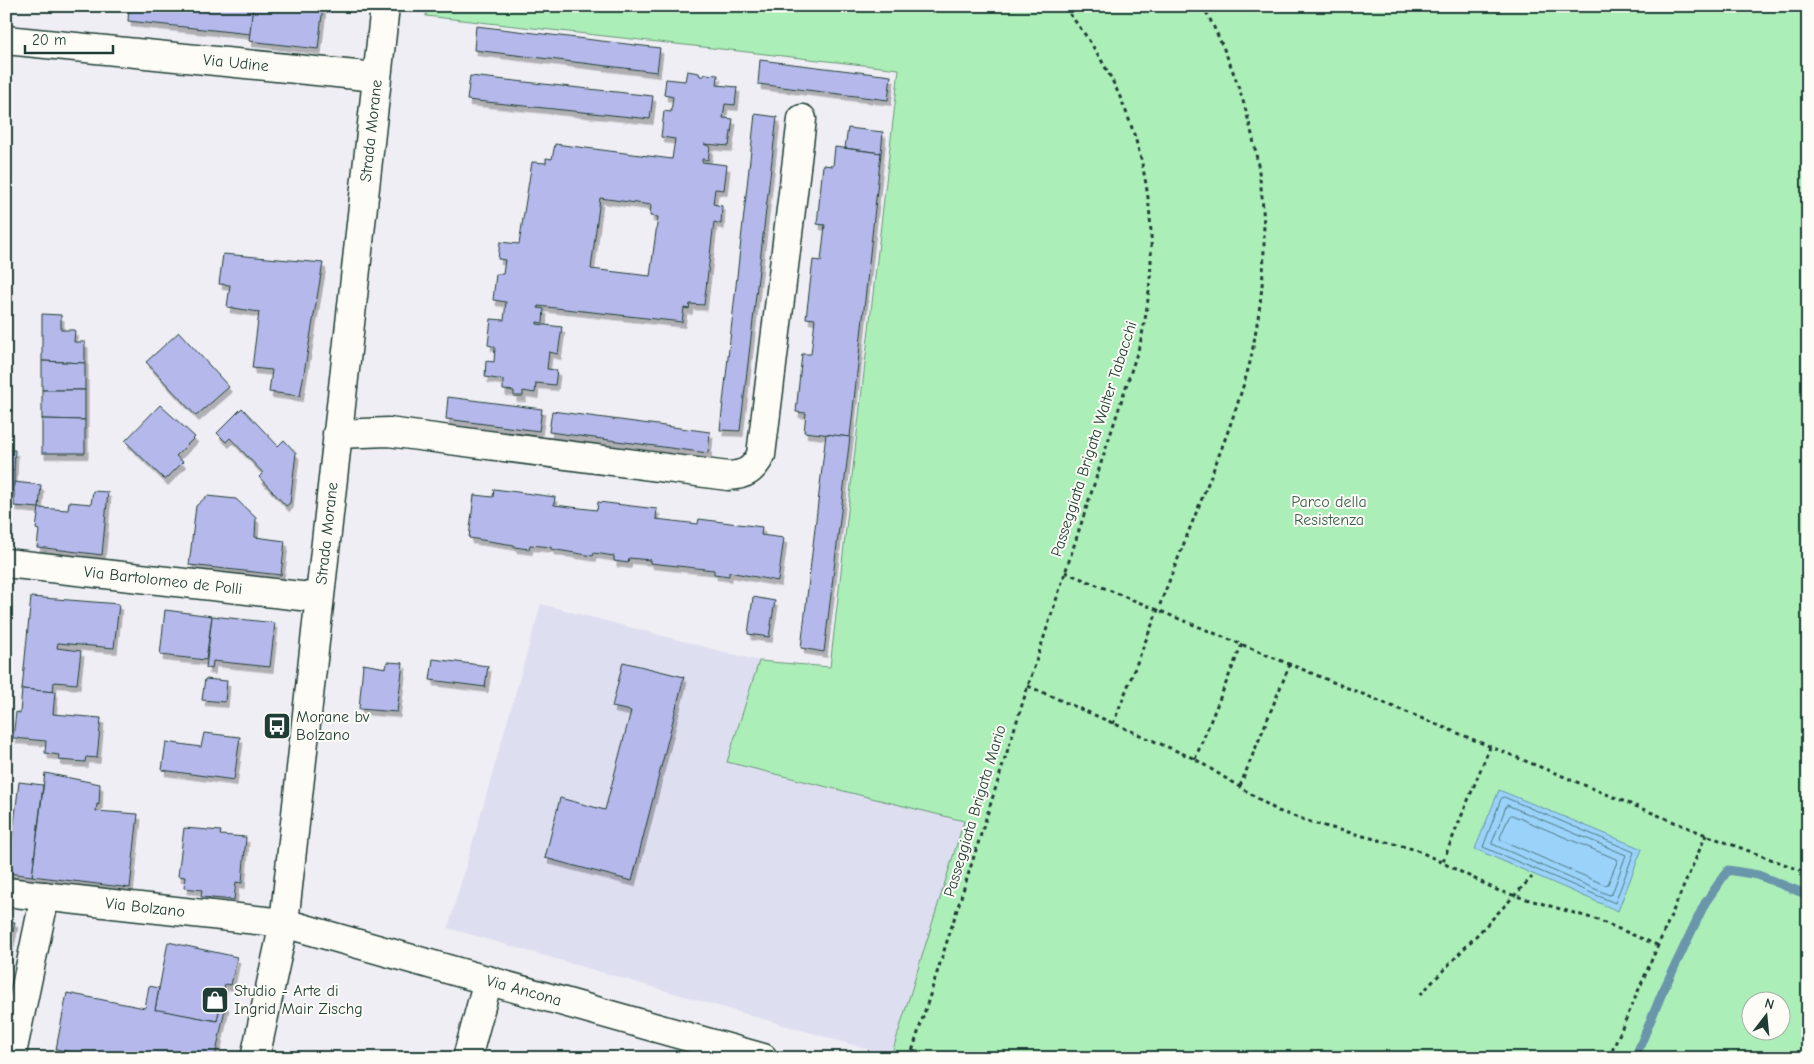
<svg xmlns="http://www.w3.org/2000/svg" width="1814" height="1064" font-family="'Comic Neue',sans-serif">
  <defs>
    <filter id="shadow"><feDropShadow dx="3" dy="5.5" stdDeviation="0" flood-color="#0004"/></filter>
  </defs>
  <rect width="100%" height="100%" fill="#efeef4"/>
  <filter id="ink" filterUnits="userSpaceOnUse"><feTurbulence type="fractalNoise" baseFrequency=".02" numOctaves="2"/><feDisplacementMap in="SourceGraphic" scale="10" xChannelSelector="R" yChannelSelector="G"/><feConvolveMatrix kernelMatrix="1 2 1 2 8 2 1 2 1" color-interpolation-filters="sRGB"/></filter>
  <g filter="url(#ink)">
    <path fill="#dedef1" d="M541,604L759,661L727,762L965,821L891,1056L448,928Z"/>
    <path fill="#aceeb8" stroke="#669676" fill-rule="evenodd" d="M427,6H1808V1058H893L891,1056L964,821L727,762L759,661L830,667L899,69L426,16ZM1752,1002H1782V1032H1752Z"/>
    <path fill="#9ad2f9" stroke="#6996aa" d="M1499,790L1642,849L1618,911L1475,849Z"/>
    <g fill="none" stroke-linecap="round" stroke-linejoin="round">
      <g stroke="#507983" stroke-width="1">
        <path d="M1504,797L1634,852L1615,903L1483,847L1501,799Z"/>
        <path d="M1507,805L1626,855L1612,894L1609,895L1492,844Z"/>
        <path d="M1512,815L1616,859L1617,862L1608,884L1605,885L1501,840L1500,837L1509,817Z"/>
      </g>
      <path stroke="#6996aa" stroke-width="9" d="M1635,1058L1662,993L1705,903L1728,870L1758,875L1808,895"/>
    </g>
    <g fill="#b5b8ea" stroke="#1f3d34" fill-rule="evenodd" filter="url(#shadow)">
      <path d="M129,6H253L250,34L128,21Z"/>
      <path d="M253,6H323L318,49L249,41Z"/>
      <path d="M476,26L660,48L657,72L474,50Z"/>
      <path d="M760,60L891,76L888,100L758,84Z"/>
      <path d="M687,71L699,73L700,76H704V74L718,75L717,85L737,87L735,105L725,104L723,118L733,119L729,146L704,144L710,147L708,160L702,159V162L727,165L724,190L715,189L713,204L722,206L721,224L714,222L704,305L690,304L689,309L684,308L682,322L538,306V308L544,309L543,323L537,322V324L562,327L558,354L549,352L547,369L557,370L555,385L536,383L535,393L523,391V396H514V391L503,390V380L485,377L486,361L494,362L495,347L488,345L491,319L504,320L506,302L493,300L496,274H503L505,260L498,259L500,242L519,244L532,162L546,163V158L552,159L555,144L672,159L675,139L661,137L664,111L671,112L673,97L664,95L666,79L685,81ZM600,198L651,205L650,216L658,217L650,276L591,269Z"/>
      <path d="M470,76L653,96L650,119L467,100Z"/>
      <path d="M755,114L777,117L740,431L720,430Z"/>
      <path d="M848,128L883,132L881,153L845,148Z"/>
      <path d="M835,147L881,153L850,437L804,432L806,413L796,412L802,354H811L815,319L806,318L813,260L821,261L825,225L817,224L823,165L833,166Z"/>
      <path d="M223,254L323,263L300,396L269,392L272,370L252,368L259,312L227,307L230,285L219,284Z"/>
      <path d="M42,314L61,315V330H75L74,342H85V363L42,361Z"/>
      <path d="M179,332L229,387L196,416L146,362Z"/>
      <path d="M42,361L85,363V390H42Z"/>
      <path d="M42,390H85V420L42,419Z"/>
      <path d="M448,397L542,409L539,431L446,419Z"/>
      <path d="M160,405L195,437L176,456L183,462L165,480L125,441Z"/>
      <path d="M242,408L278,446L284,440L296,453L290,503L286,506L259,477L263,473L230,438L226,442L217,433Z"/>
      <path d="M552,411L710,432L708,453L549,432Z"/>
      <path d="M42,419L85,420V453H42Z"/>
      <path d="M826,434L850,437L824,652L801,648Z"/>
      <path d="M6,450H15L14,470H6Z"/>
      <rect x="6" y="470" width="8" height="21"/>
      <path d="M14,482L41,485L39,508L14,506Z"/>
      <path d="M494,489L555,497L554,505L597,510L598,502L657,509L656,519L698,524L699,519L762,527L761,535L784,538L778,581L729,572V576L714,574V570L650,563V560L629,558L628,563L614,561V556L594,553L593,556L551,549V547L530,545L529,549L514,547V545L469,538L474,495L493,497Z"/>
      <path d="M93,491L108,492L102,555L37,547L39,530L36,529L39,508L68,510L69,502L91,504Z"/>
      <path d="M207,496L236,499L256,518L255,537L285,541L281,575L189,565L196,506Z"/>
      <path d="M31,597L119,604L114,648L58,643L57,648L81,651L77,684L54,682L53,692L22,689Z"/>
      <path d="M753,597L775,601L769,637L748,634Z"/>
      <path d="M165,610L212,616L206,660L160,655Z"/>
      <path d="M212,616L275,623L270,667L213,661L212,669L206,668Z"/>
      <path d="M433,659L488,666L485,687L430,680Z"/>
      <path d="M387,662L403,663L397,712L359,709L363,664L386,668Z"/>
      <path d="M623,662L684,677L632,881L545,858L560,798L605,810L631,711L612,707Z"/>
      <path d="M205,679L227,681L225,702L202,700Z"/>
      <path d="M22,689L55,692L53,714L101,718L97,758L86,757L85,762L58,760L59,755L45,753L46,741L13,738L16,712L20,713Z"/>
      <path d="M204,733L240,737L234,780L162,770L166,742L201,747Z"/>
      <path d="M45,773L100,784L99,805L97,804L96,811L138,814L130,888L32,876Z"/>
      <path d="M19,782L43,785L32,876L8,873Z"/>
      <path d="M184,828L221,831L220,835L246,837L242,883L236,882L234,900L201,897L202,890L184,888L185,877L178,876Z"/>
      <path d="M6,921L15,922L6,965Z"/>
      <path d="M168,942L237,957L231,985L225,984L217,1021L155,1010Z"/>
      <path d="M149,986L159,988L155,1010H159L217,1021L221,1003L226,1004L215,1058H158L136,1054L135,1058H98L56,1049L67,993L145,1008Z"/>
    </g>
    <g fill="none" stroke-linecap="round" stroke-linejoin="round">
      <g stroke="#1f3d34" stroke-width="31">
        <g id="minor">
          <path id="s1" d="M6,40L376,77"/>
          <path d="M337,434L388,432L728,476C746,475 753,470 761,455L802,119"/>
          <path id="s2" d="M6,563L319,598"/>
          <path id="s3" d="M6,892L284,923L763,1058"/>
          <path d="M11,1058L45,896"/>
          <path id="s4" d="M255,1058L284,923L385,6"/>
          <path d="M467,1058L488,980"/>
        </g>
      </g>
      <g stroke="#1f3d34" stroke-width="3" stroke-dasharray="4 4" stroke-linecap="butt">
        <path d="M1065,572L1706,835L1808,873"/>
        <path d="M1028,686L1195,759L1278,811L1317,824L1417,850L1499,891L1598,920L1657,945"/>
        <path d="M1113,724C1138,660 1163,597 1188,533C1210,478 1233,424 1249,366C1253,351 1255,334 1258,318C1275,209 1256,104 1203,6"/>
        <path d="M1195,759L1242,644"/>
        <path d="M1240,786L1290,664"/>
        <path d="M1443,861L1490,747"/>
        <path d="M1420,995L1532,877"/>
        <path d="M910,1058L1028,686L1140,344C1168,223 1144,102 1063,6"/>
        <path d="M1609,1058L1706,835"/>
      </g>
      <use href="#minor" stroke="#fdfcf7" stroke-width="28"/>
    </g>
  </g>
  <defs>
    <g id="bus-square" transform="scale(1.4375)"><rect x="-9" y="-9" width="18" height="18" rx="4" fill="#1f3d34" stroke="#fdfcf7"/><path d="M-5-6H5V4H4V6H2V4H-2V6H-4V4H-5ZM-3.5-4V0h7V-4ZM-3.5 1.2v1.5H-2V1.2ZM2 1.2v1.5H3.5V1.2Z" fill="#fff"/></g>
    <g id="shop-square" transform="scale(1.4375)"><rect x="-9" y="-9" width="18" height="18" rx="4" fill="#1f3d34" stroke="#fdfcf7"/><path d="M-5-2.5h2.3a2.7 3.5 0 0 1 5.4 0H5L5.5 6h-11ZM-1.5-2.5h3a1.5 2.3 0 0 0-3 0Z" fill="#fff"/></g>
  </defs>
  <g fill-rule="evenodd">
    <use href="#bus-square" x="277" y="726"/>
    <use href="#shop-square" x="215" y="1000"/>
  </g>
  <g text-anchor="middle" dominant-baseline="central" stroke-width="4" stroke-linejoin="round" paint-order="stroke">
    <g font-size="16" fill="#1f3d34" stroke="#fdfcf7">
      <text stroke="none"><textPath href="#s1" startOffset="231">Via Udine</textPath></text>
      <text stroke="none"><textPath href="#s4" startOffset="935">Strada Morane</textPath></text>
      <text transform="translate(1094 439) rotate(-72)">Passeggiata Brigata Walter Tabacchi</text>
      <text stroke="none"><textPath href="#s4" startOffset="530">Strada Morane</textPath></text>
      <text stroke="none"><textPath href="#s2" startOffset="158">Via Bartolomeo de Polli</textPath></text>
      <text transform="translate(975 811) rotate(-73)">Passeggiata Brigata Mario</text>
      <text stroke="none"><textPath href="#s3" startOffset="140">Via Bolzano</textPath></text>
      <text stroke="none"><textPath href="#s3" startOffset="529">Via Ancona</textPath></text>
    </g>
    <g font-size="16" fill="#3b604e" stroke="#fdfcf7">
      <text x="1329" y="502">Parco della<tspan x="1329" dy="18">Resistenza</tspan></text>
    </g>
    <g font-size="16" fill="#1f3d34" stroke="#fdfcf7" text-anchor="start">
      <text x="296" y="717">Morane bv<tspan x="296" dy="18">Bolzano</tspan></text>
      <text x="234" y="991">Studio - Arte di<tspan x="234" dy="18">Ingrid Mair Zischg</tspan></text>
    </g>
  </g>
  <rect width="1814" height="1064" fill="none" stroke="#fdfcf7" stroke-width="25"/>
  <rect x="12" y="12" width="1789" height="1039" fill="none" stroke="#1f3d34" stroke-width="2" filter="url(#ink)"/>
  <g transform="translate(1766 1016) rotate(16)"><circle r="24" fill="#fdfcf7" stroke="#a4b0a9"/>
  <path d="M0-4L9 19L0 12L-9 19Z" fill="#1f3d34"/>
  <text y="-8" font-size="14" font-weight="bold" text-anchor="middle" fill="#1f3d34">N</text>
  </g>
  <path d="M25 45v8h88v-8" fill="none" stroke="#1f3d34" stroke-width="2.5"/>
  <text x="32" y="45" font-size="15" fill="#1f3d34" stroke="#fdfcf7" stroke-width="4" paint-order="stroke">20 m</text>
</svg>
